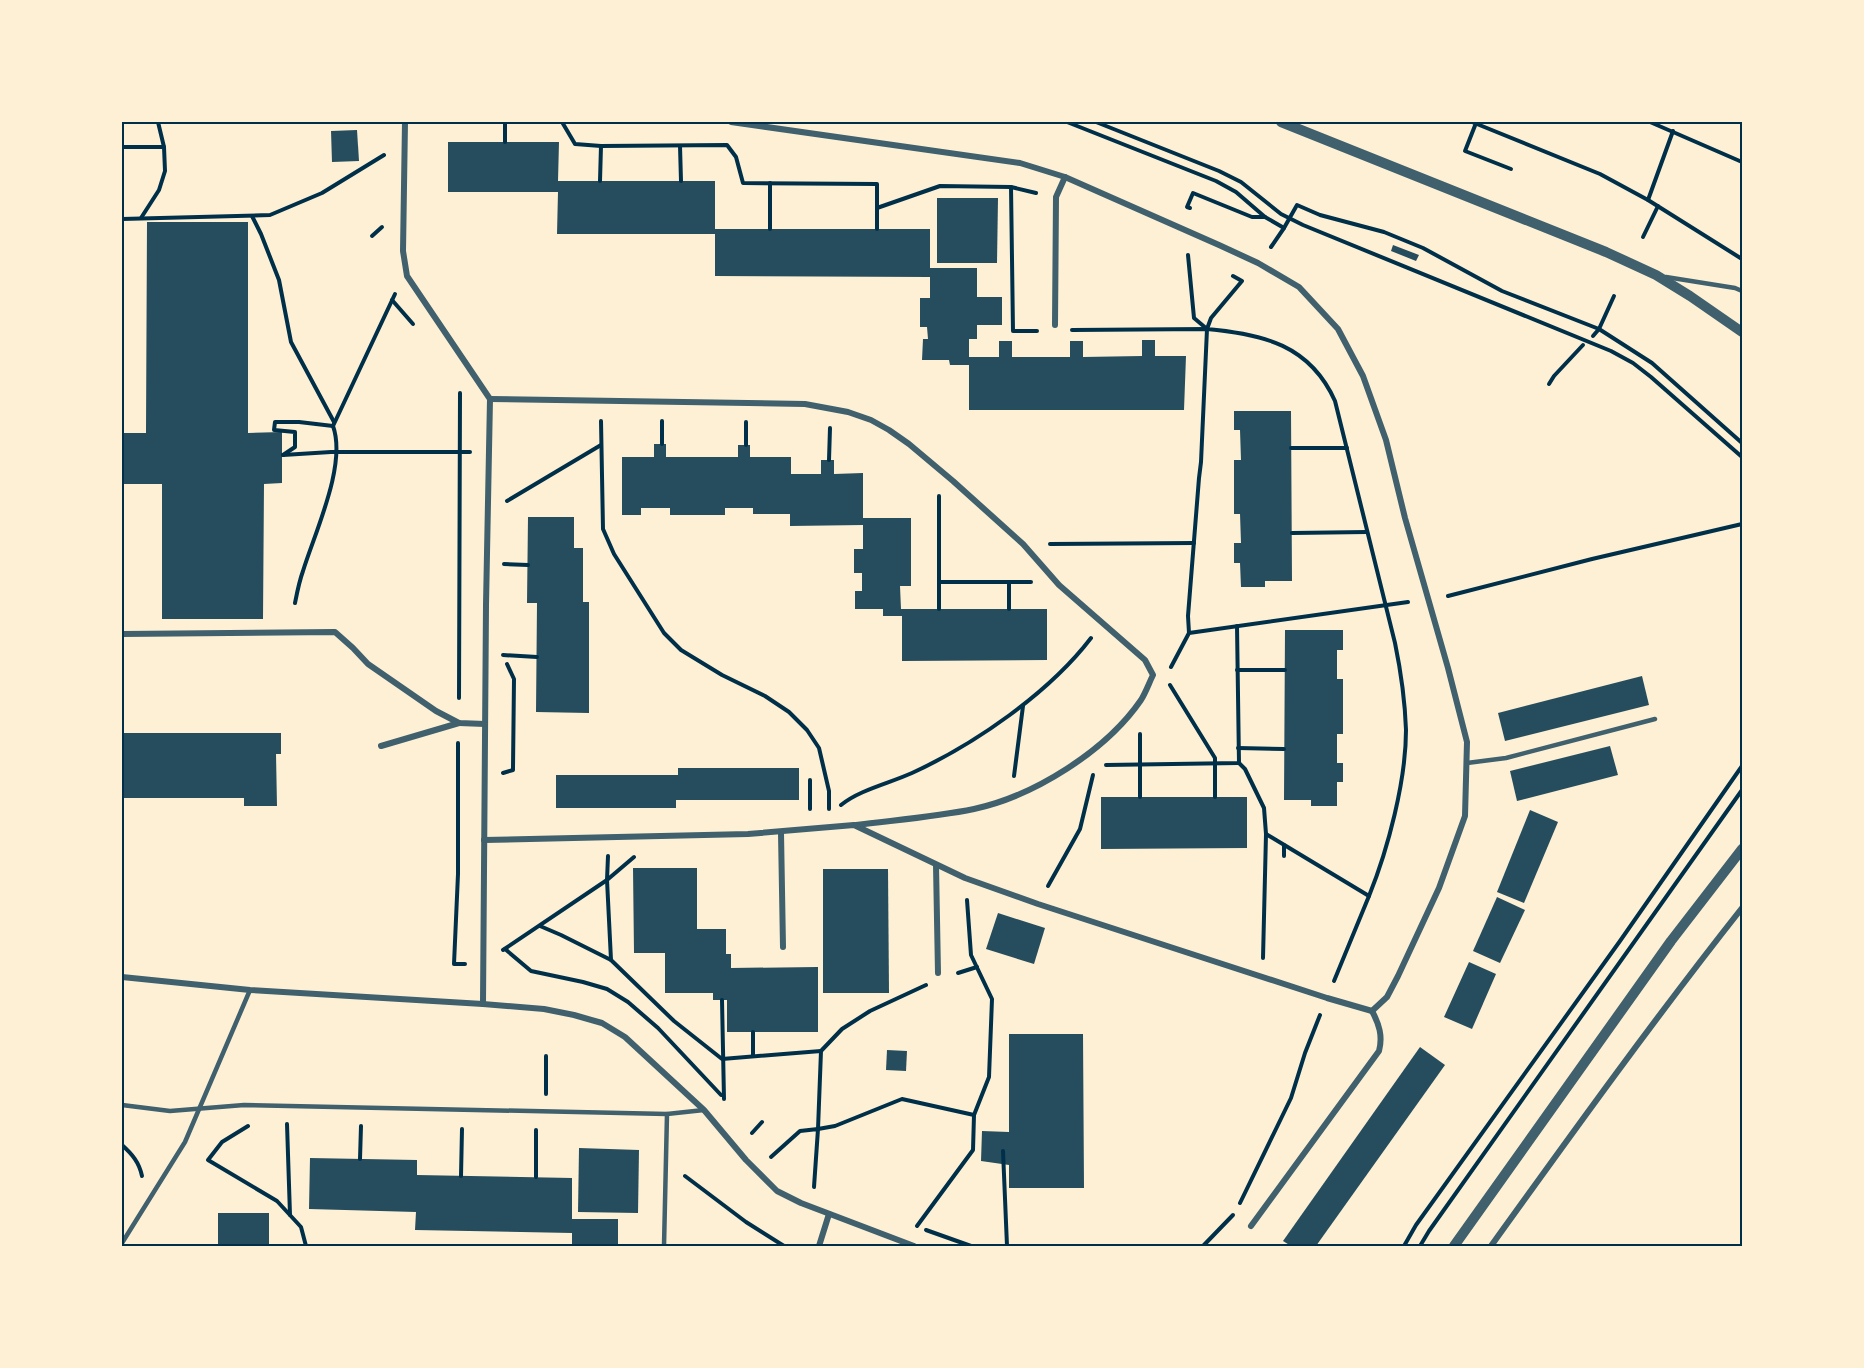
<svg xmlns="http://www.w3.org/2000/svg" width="1864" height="1368" font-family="Montserrat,sans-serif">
  <rect width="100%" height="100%" fill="#fdf0d5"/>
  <g fill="#264d5e">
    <path d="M357,130L359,161L332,162L331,131Z"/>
    <path d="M448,142H559L558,181H715V229H930V268H977V297H1002V325H977V339H969V357H999V341H1012V357H1070V341H1083V357L1142,356V340H1155V356H1186L1184,410H969V365H950L949,360H922L923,339H928L927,327H920V298H930V277L715,276V234H557L558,192H448Z"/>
    <path d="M937,198H998L997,263H937Z"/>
    <path d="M147,222H248V433L282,432V483L264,484L263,619H162V484H122V433H146Z"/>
    <path d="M1393,245L1419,255L1416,261L1391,251Z"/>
    <path d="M1234,411H1291L1292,581H1265V587H1241L1240,563H1234V543H1241L1240,514H1234V460H1241L1240,430H1234Z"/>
    <path d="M654,444H666V457H738V445H750V457H791V474H821V460H834V474L863,473V518H911V586H900L901,609H1047V660L902,661V616H883V609H855V591H862V573H854V549H863V525L790,526V514H753V508H725V515H670V508H641V515H622V457H654Z"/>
    <path d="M528,517H574V548H583V602H589V713L536,712L537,603H527Z"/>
    <path d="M1285,630H1343V650H1337V679H1343V734H1337V763H1343V782H1337V806H1311V800H1284Z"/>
    <path d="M1642,676L1649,705L1505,741L1498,713Z"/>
    <path d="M122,733H281V754H276L277,806H244V798H122Z"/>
    <path d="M1610,746L1618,775L1517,801L1510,771Z"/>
    <path d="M678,768H799V800H676V808H556V775H678Z"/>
    <path d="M1101,797H1247V848L1101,849Z"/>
    <path d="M1530,810L1558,822L1524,903L1497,892Z"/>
    <path d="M633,868H697V929H726V954H731V968L818,967V1032H727V1000H713V993H665V953H634Z"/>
    <path d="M823,869H888L889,993H823Z"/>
    <path d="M1497,897L1525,910L1500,963L1473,951Z"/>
    <path d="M998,913L1045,928L1034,964L986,949Z"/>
    <path d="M1469,962L1496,974L1472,1029L1444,1017Z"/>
    <path d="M1009,1034H1083L1084,1188H1009V1165L981,1161L982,1131L1009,1132Z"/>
    <path d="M1420,1047L1445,1065L1316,1246H1291L1283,1241Z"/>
    <path d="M887,1050L907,1051L906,1071L886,1070Z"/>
    <path d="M579,1148L639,1150L638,1213L578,1212Z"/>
    <path d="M310,1158L417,1160V1175L572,1178V1219H618V1246H572V1233L415,1230L416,1212L309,1209Z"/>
    <rect x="218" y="1213" width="51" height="33"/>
  </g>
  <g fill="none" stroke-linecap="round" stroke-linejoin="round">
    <g stroke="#003049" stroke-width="4">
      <path d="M158,122L164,147"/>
      <path d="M505,122V142"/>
      <path d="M562,122L575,144L601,146L727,145L736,157L743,183L877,184V208L940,186L1011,187L1013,331H1037"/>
      <path d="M1067,122L1216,181L1236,192L1265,217L1284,228L1297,205L1320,215L1384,232L1423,248L1502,291L1599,329L1652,363L1742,443"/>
      <path d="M1096,122L1219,171L1241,182L1281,214L1303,225L1611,351L1633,363L1651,377L1742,457"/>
      <path d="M1472,122L1600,174L1648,200L1742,259"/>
      <path d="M1650,122L1742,162"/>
      <path d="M1476,123L1465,151L1511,169"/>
      <path d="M680,146L681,181"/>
      <path d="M122,147H164L165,171L159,190L141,218"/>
      <path d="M600,181L601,146"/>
      <path d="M1011,187L1036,193"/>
      <path d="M1648,200L1673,131"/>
      <path d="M877,208V229"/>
      <path d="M1190,208L1187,207L1193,193L1252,217H1265"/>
      <path d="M252,216L261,234L279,280L291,342L334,422"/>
      <path d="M122,219L270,215L322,193L384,155"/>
      <path d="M770,229V183"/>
      <path d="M372,236L382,227"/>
      <path d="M1643,237L1658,206"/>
      <path d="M1271,247L1284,228"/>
      <path d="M1188,255L1194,318L1207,329"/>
      <path d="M1233,276L1242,281L1211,318L1207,329C1263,334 1310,345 1335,401L1395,643C1401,672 1405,701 1406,730C1406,781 1388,849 1369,896L1266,834"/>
      <path d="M392,300L413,324"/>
      <path d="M1072,330L1207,329L1201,462L1199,478L1188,616L1189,633"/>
      <path d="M1593,336L1599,329L1614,296"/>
      <path d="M1549,384L1554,376L1583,345"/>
      <path d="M601,421L603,529L614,554L664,633L681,650L722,675L765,696L789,712L807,730L819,748L829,791V809"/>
      <path d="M662,421V444"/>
      <path d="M746,422V445"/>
      <path d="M1291,448H1347"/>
      <path d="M283,455L295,447V432L274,430L275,422H299L333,426L395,294"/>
      <path d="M283,455L331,452H470"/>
      <path d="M829,460L830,428"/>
      <path d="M939,496V609"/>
      <path d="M507,501L601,445"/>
      <path d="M1292,533L1367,532"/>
      <path d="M1050,544L1194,543"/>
      <path d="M504,564L528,565"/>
      <path d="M939,582H1031"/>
      <path d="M1009,582V609"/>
      <path d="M1448,596L1592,559L1742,524"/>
      <path d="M295,603C297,593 299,582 303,571C315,532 347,465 333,426"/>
      <path d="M503,655L537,657"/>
      <path d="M1171,667L1189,633L1408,602"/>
      <path d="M1237,670H1285"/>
      <path d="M1170,685L1215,758V797"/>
      <path d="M459,698L460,393"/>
      <path d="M1140,734V797"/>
      <path d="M458,743V874L454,964H465"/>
      <path d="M1238,748L1284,749"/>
      <path d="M1239,763L1245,769L1264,808L1266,834L1263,958"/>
      <path d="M1106,765L1239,763L1237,626"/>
      <path d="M503,773L513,770V768L514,679L507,664"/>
      <path d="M1014,776L1023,706"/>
      <path d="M810,780V809"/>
      <path d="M841,805C859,790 890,783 912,773C975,744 1049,693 1091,638"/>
      <path d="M1284,845V856"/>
      <path d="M608,856L607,880L611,960L674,1021L722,1059L821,1051"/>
      <path d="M1048,886L1080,829L1093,775"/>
      <path d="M967,900L971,955L992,999L989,1077L974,1115"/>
      <path d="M540,926L561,935L611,960"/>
      <path d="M505,949L531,971L583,982L607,989L628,1002L658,1028L721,1095"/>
      <path d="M503,950L607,880L634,857"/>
      <path d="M958,973L977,967"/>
      <path d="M1334,981L1369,896"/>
      <path d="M722,1000L724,1099"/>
      <path d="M753,1032V1056"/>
      <path d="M546,1056V1094"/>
      <path d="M287,1124L290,1215"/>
      <path d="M248,1126L222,1142L208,1160L277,1201L301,1227L306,1246"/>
      <path d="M752,1133L762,1122"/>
      <path d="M122,1145C132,1154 139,1162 142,1176"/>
      <path d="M1003,1151L1007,1246"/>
      <path d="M771,1157L800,1131L818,1129L814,1187"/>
      <path d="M360,1159L361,1126"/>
      <path d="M461,1176L462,1129"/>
      <path d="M685,1176L746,1222L784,1246"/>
      <path d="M536,1177V1130"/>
      <path d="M1240,1203L1291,1098L1305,1053L1320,1015"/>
      <path d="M917,1226L973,1150L974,1115L902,1099L835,1126L818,1129L821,1051L842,1029L870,1011L926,985"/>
      <path d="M926,1230L971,1246"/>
      <path d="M1203,1246L1233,1215"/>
      <path d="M1404,1246L1416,1225L1620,941L1742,766"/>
      <path d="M1420,1246L1429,1231L1742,790"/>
    </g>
    <g stroke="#3f606c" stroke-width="4.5">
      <path d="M1666,277L1735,288L1742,291"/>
      <path d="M1467,763L1506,758L1655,719"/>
      <path d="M122,1105L170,1111L244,1105L667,1114L704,1110"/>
      <path d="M122,1243L185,1142L250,990"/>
      <path d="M664,1246L667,1114"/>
    </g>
    <g stroke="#3f606c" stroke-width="6">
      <path d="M405,122L403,251L407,276L490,399L486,605L483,1004"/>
      <path d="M1055,325L1056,197L1065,177"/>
      <path d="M490,399L805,404L848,412L871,420L889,430L909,444L953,481L1023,544L1059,585L1145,660L1153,675C1149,683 1146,692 1141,700C1106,751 1034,796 974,809C935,817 895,820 856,825"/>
      <path d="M122,634L335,632L353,648L368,664L436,711L459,723L485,724"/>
      <path d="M381,746L459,723"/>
      <path d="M781,833L783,947"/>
      <path d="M484,840L748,834L854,825L965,878L1038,904L1327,998L1372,1011L1387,997L1398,976L1439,888L1465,816L1467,742L1448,668L1405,518L1386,440L1363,376L1338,329L1299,287L1258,263L1219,245L1065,177L1020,163L731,122"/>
      <path d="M936,865L938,973"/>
      <path d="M122,977L250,990L483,1004L544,1009L574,1015L602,1023L625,1037L704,1110L746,1160L777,1191L801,1203L914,1246"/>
      <path d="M1251,1226L1379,1051C1383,1036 1379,1024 1372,1011"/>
      <path d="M819,1246L829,1214"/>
      <path d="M1491,1246C1573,1132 1655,1018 1742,908"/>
    </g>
    <g stroke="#3f606c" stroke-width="10">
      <path d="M1281,122L1606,252L1656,275L1690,296L1742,332"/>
      <path d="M1454,1246L1671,941L1742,849"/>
    </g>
  </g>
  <rect width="1864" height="1368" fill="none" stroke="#fdf0d5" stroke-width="246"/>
  <rect x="123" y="123" width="1618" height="1122" fill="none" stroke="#003049" stroke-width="2"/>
</svg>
